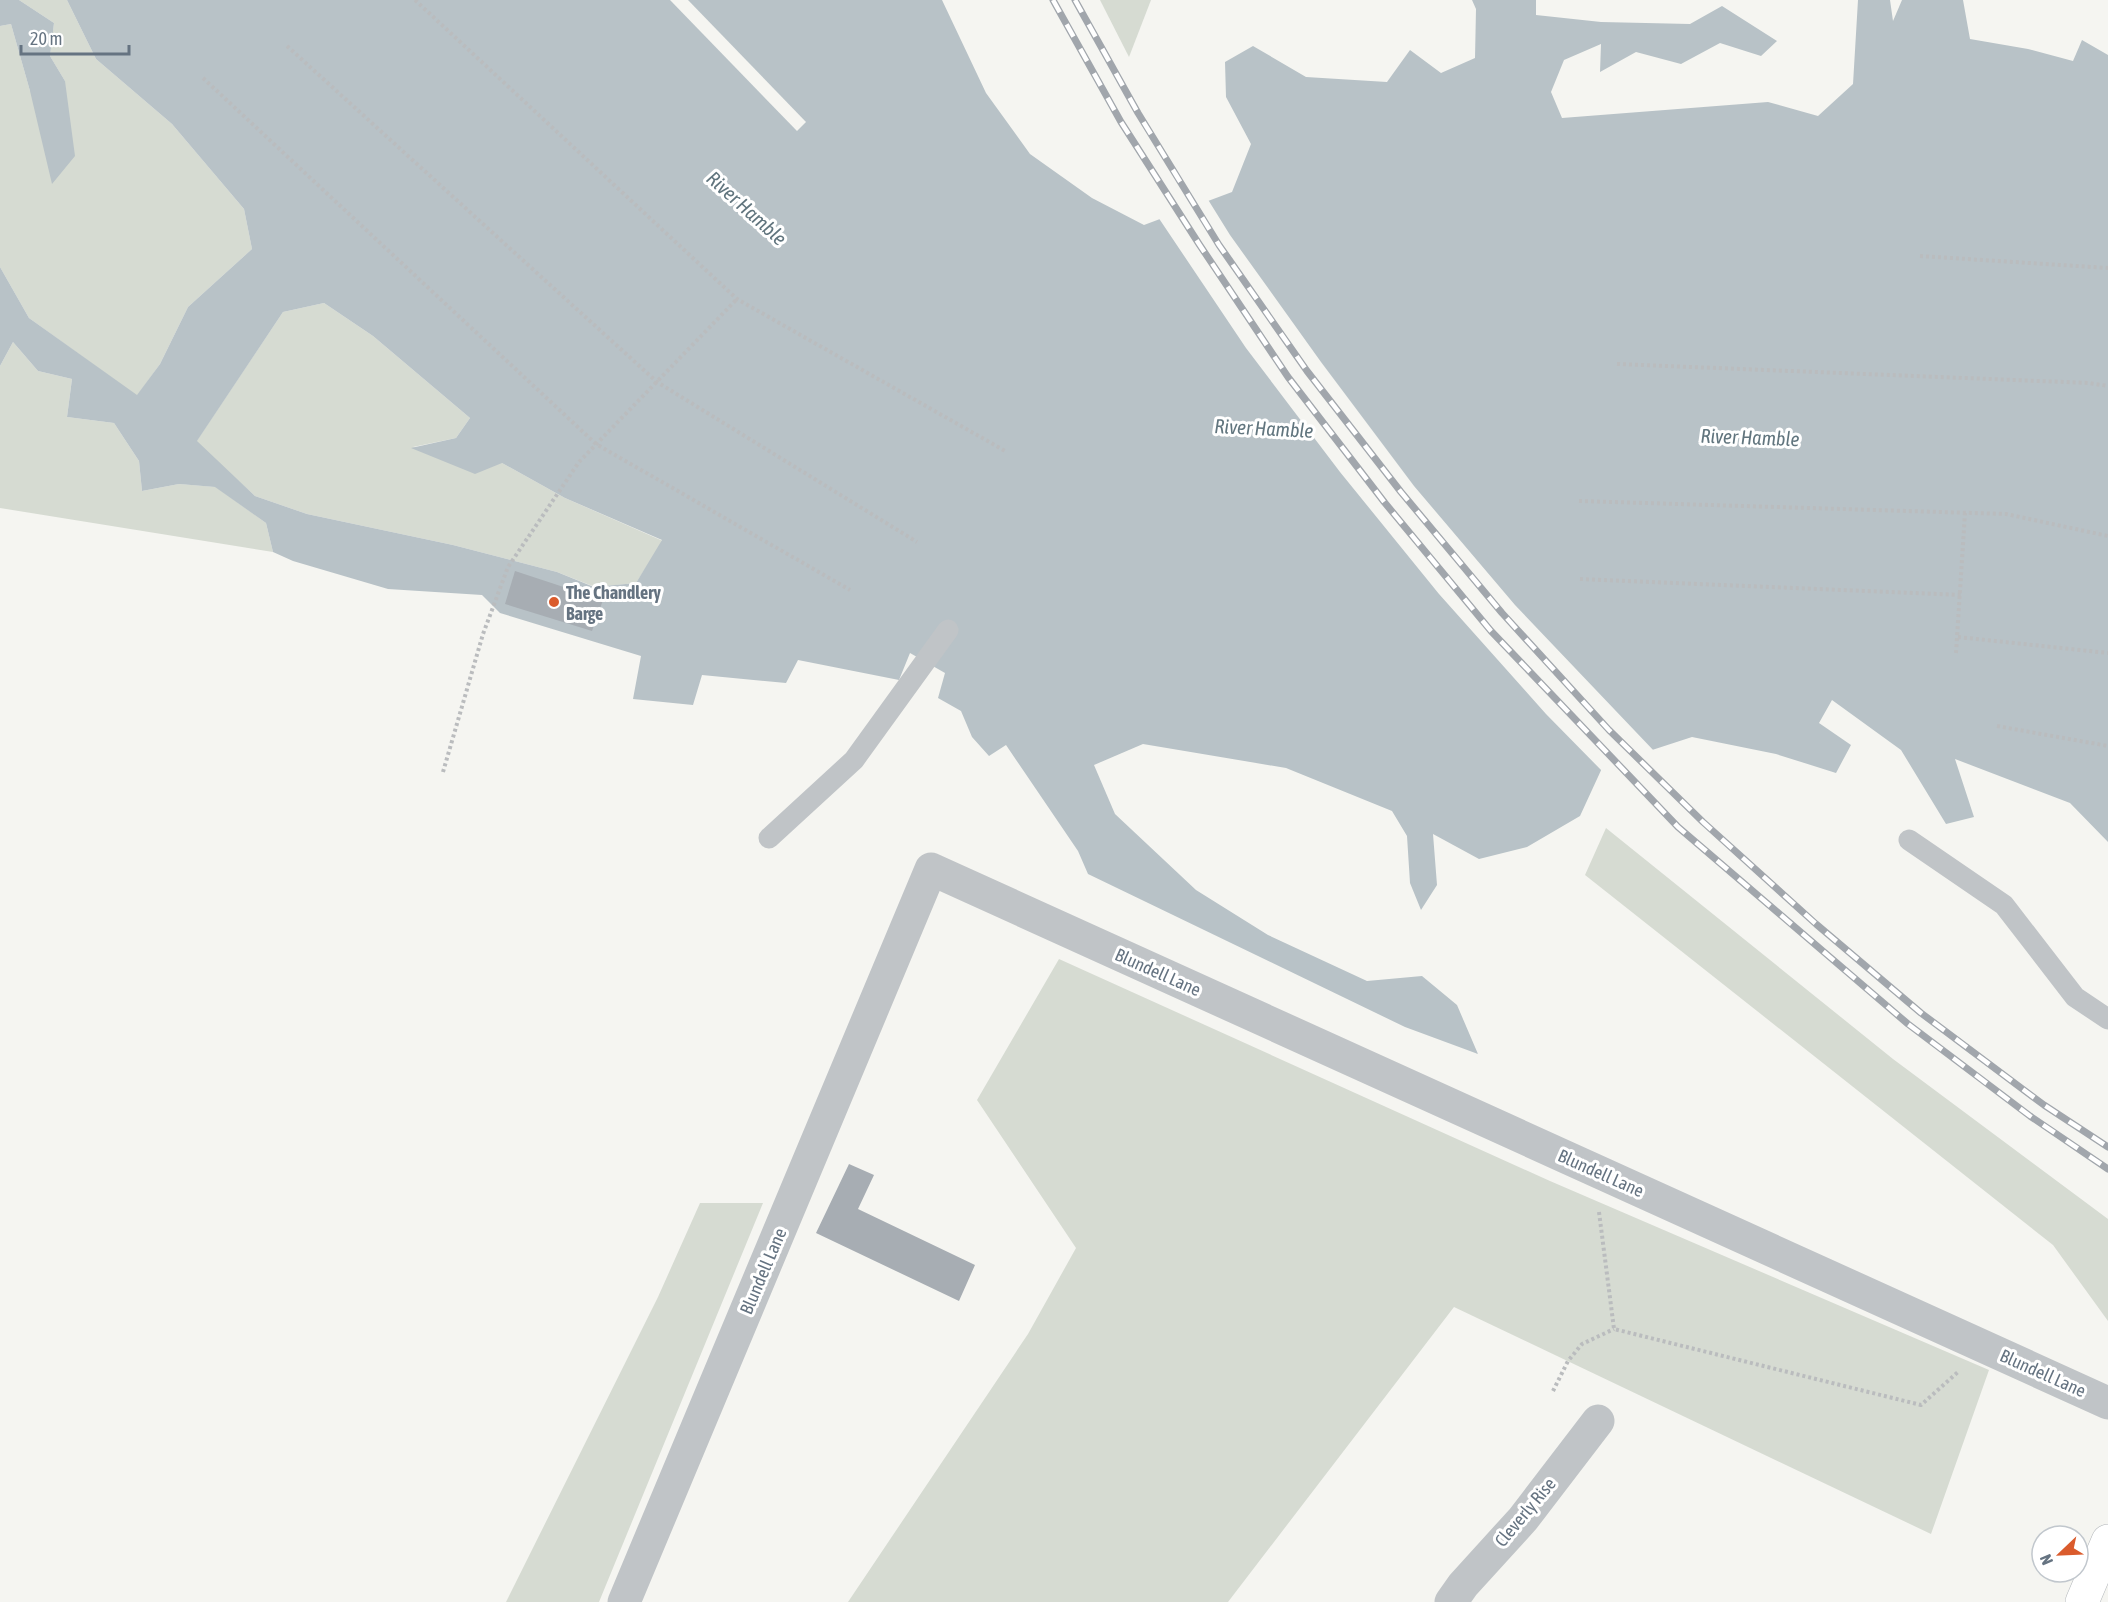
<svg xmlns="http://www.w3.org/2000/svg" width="2108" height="1602" font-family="'Asap Condensed',sans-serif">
  <rect width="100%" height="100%" fill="#f5f5f1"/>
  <g fill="#d6dbd2">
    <path d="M19,0H67L96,59L172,124L244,209L252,249L188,307L160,364L137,396L29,318L0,267V26L11,24L30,91L65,81L50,56L54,23Z"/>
    <path d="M1100,0H1151L1129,57Z"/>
    <path d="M324,303L373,336L470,418L456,438L413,447L502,463L565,498L663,541L636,583L595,587L557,572L453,545L307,514L255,496L196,442L283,312Z"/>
    <path d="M13,342L38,371L72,379L67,417L114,423L139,461L142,491L179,484L216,487L266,523L273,552L0,508V366Z"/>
    <path d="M1606,828L1893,1059L2108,1219V1321L2053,1245L1585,875Z"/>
    <path d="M1059,959L1550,1181L1989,1370L1931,1534L1454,1307L1228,1602H848L1028,1334L1076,1248L977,1100Z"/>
    <path d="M700,1203H763L599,1602H506L658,1297Z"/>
  </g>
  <g fill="#b8c2c7" fill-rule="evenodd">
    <path d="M0,0H19L54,23L50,56L65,81L75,156L52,184L30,91L11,24L0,26Z"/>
    <path d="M67,0H942L986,93L1030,154L1092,198L1144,225L1232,192L1251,144L1226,97L1225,62L1253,46L1306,77L1387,82L1410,50L1441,73L1475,58L1476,9L1472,0H1536V15L1601,22L1690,24L1722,6L1777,41L1761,56L1720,43L1681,64L1636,52L1600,72L1601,44L1564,60L1551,92L1562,118L1768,102L1818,116L1853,84L1858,0H1890L1893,21L1902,0H1963L1970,39L2028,49L2073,61L2082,40L2108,55V842L2070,803L1955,759L1974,817L1946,824L1901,750L1832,700L1819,723L1851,745L1836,773L1776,754L1692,737L1603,766L1580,816L1527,847L1479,859L1433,834L1437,885L1421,910L1410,883L1407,836L1392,811L1286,768L1143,744L1094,765L1115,814L1196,890L1268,935L1367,981L1422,976L1457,1005L1478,1054L1405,1027L1088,874L1078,851L1006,745L989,756L972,737L961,711L938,698L945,673L910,653L899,680L798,660L786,683L702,675L693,705L633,699L641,656L500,613L482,595L388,589L293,561L273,552L266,523L215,487L179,484L142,491L139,461L114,423L67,417L72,379L38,371L13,342L0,366V267L29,318L137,395L160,364L188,307L252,249L244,209L172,124L96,59ZM324,303L373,336L470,418L456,438L411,448L475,474L502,463L565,498L662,540L636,583L594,587L557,572L453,545L307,514L255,496L197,441L283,312Z"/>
  </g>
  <g fill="#f5f5f1">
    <path d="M670,0H688L806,122L797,131Z"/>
    <path d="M1207,198L1230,235L1321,362L1414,486L1515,605L1655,752L1605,768L1603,772L1546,714L1439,594L1340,472L1246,348L1158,217Z"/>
  </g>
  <g fill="#a7adb3">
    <path d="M515,571L603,600L592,631L505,604Z"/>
    <path d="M849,1164L874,1175L858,1209L975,1265L959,1301L816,1233Z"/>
  </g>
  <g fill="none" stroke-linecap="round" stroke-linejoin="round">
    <g stroke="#b3b7bb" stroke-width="34">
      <path id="primary" d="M2082,1602L2108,1541"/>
    </g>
    <g stroke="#babcbe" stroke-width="4" stroke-dasharray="3 3" stroke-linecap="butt">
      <path d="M415,0L737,299L1007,452"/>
      <path d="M287,46L657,382L917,542"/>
      <path d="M203,78L596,444L850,590"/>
      <path d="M1920,256L2108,268"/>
      <path d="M1617,364L2089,383L2108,386"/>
      <path d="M1579,501L2006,514L2108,536"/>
      <path d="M1580,579L1961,595"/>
      <path d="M1958,637L2108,653"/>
      <path d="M1956,653L1965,513"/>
      <path d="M1997,726L2108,746"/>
      <path d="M443,772L483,634L508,567L579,462L737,299"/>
      <path d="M1599,1212L1614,1329L1921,1405L1958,1372"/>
      <path d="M1553,1391L1568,1361L1582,1344L1614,1329"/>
    </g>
    <g stroke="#c0c4c7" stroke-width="21">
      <path d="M769,838L854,760L948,630"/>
      <path d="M1909,840L2004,905L2075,997L2108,1019"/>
    </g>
    <g stroke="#c0c4c7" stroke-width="33">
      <path d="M624,1602L931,869L2108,1403"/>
      <path d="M1451,1602L1463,1585L1523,1519L1598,1421"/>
    </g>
    <use href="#primary" stroke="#fff" stroke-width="33"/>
    <g stroke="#a1a6ac" stroke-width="7">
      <g id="rail">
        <path d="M1053,0L1121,122L1199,244L1288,377L1385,503L1491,631L1678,827L1908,1024L2030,1116L2108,1169"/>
        <path d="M1075,0L1138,113L1219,245L1307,371L1401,492L1502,613L1609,730L1703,822L1816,924L1921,1013L2044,1105L2108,1147"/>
      </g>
    </g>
    <use href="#rail" stroke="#fff" stroke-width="4.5" stroke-dasharray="14" stroke-linecap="butt"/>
  </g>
  <circle fill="#da5b2c" stroke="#fff" stroke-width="2" cx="554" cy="602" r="6"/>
  <g text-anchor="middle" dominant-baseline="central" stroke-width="6" stroke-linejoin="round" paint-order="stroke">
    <g font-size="18" font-weight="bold" fill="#657381" stroke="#fff" text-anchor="start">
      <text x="566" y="592">The Chandlery<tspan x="566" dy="21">Barge</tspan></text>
    </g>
    <g font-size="18" fill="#657381" stroke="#fff">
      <text transform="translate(1158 972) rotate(24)">Blundell Lane</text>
      <text transform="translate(1601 1173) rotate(24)">Blundell Lane</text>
      <text transform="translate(763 1271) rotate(-67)">Blundell Lane</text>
      <text transform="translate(2043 1373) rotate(24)">Blundell Lane</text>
      <text transform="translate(1525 1512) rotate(-50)">Cleverly Rise</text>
    </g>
    <g font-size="20" font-style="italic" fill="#61757e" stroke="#fff">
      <text transform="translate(747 208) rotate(42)">River Hamble</text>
      <text transform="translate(1264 428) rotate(3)">River Hamble</text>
      <text transform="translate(1750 437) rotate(2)">River Hamble</text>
    </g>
  </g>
  <g transform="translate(2060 1554) rotate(247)"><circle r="28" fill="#ffffff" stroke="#c1c7cd" stroke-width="1.5"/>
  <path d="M0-4.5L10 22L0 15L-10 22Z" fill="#da5b2c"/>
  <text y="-9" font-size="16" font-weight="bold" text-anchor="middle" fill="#657381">N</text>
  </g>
  <path d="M21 45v9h108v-9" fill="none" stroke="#657381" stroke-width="3"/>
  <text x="30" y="45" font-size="18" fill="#657381" stroke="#ffffff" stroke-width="4.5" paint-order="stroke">20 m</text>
</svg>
